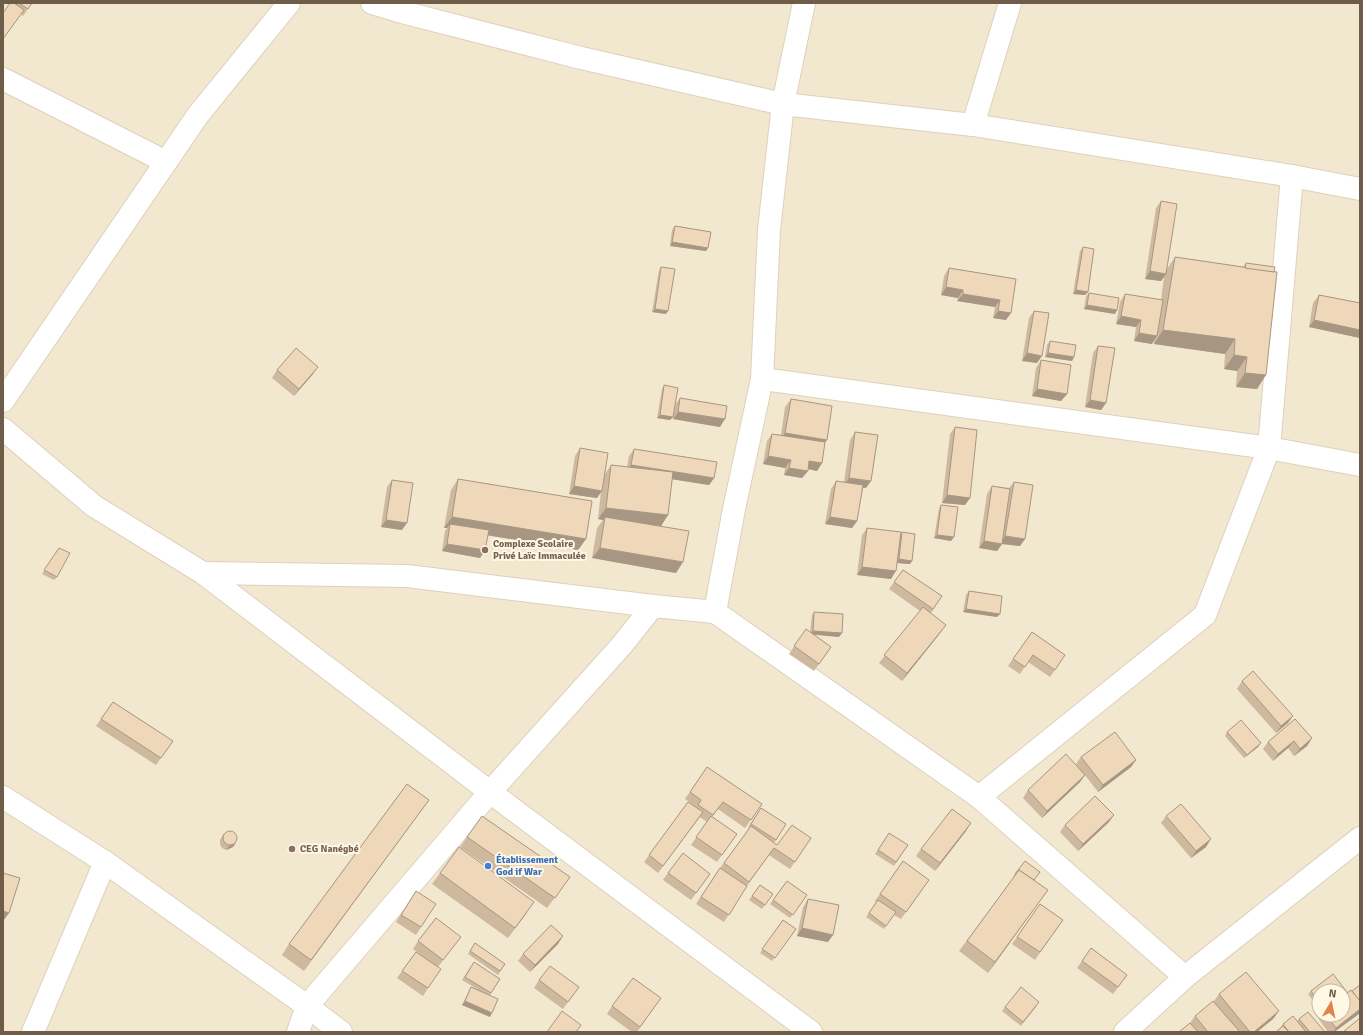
<svg xmlns="http://www.w3.org/2000/svg" width="1363" height="1035" font-family="Signika,sans-serif">
  <rect width="100%" height="100%" fill="#fbf5e0"/>
  <path fill="#f2e7cf" fill-rule="evenodd" d="M3,3H1360V1032H3ZM1319,991H1343V1015H1319Z"/>
  <g fill="none" stroke-linecap="round" stroke-linejoin="round">
    <g stroke="#ded1bc" stroke-width="24">
      <g id="minor">
        <path d="M372,3L402,12L581,58L783,104L973,125L1292,176L1360,189"/>
        <path d="M3,79L166,162"/>
        <path d="M973,125L1010,3"/>
        <path d="M762,379L1269,448L1360,465"/>
        <path d="M3,401L198,115L289,3"/>
        <path d="M3,429L94,506L203,573L490,792L811,1032"/>
        <path d="M203,573L407,576L653,606"/>
        <path d="M715,612L734,509L762,379L769,230L783,104L804,3"/>
        <path d="M3,797L105,862L307,1006L341,1032"/>
        <path d="M979,797L1205,615L1269,448L1292,176"/>
        <path d="M33,1032L105,862"/>
        <path d="M298,1032L307,1006L490,792L622,645L653,606L715,612L979,797L1185,977"/>
        <path d="M1125,1032L1185,977L1360,838"/>
      </g>
    </g>
    <use href="#minor" stroke="#fff" stroke-width="22"/>
  </g>
  <g fill="#ceb99f">
    <path d="M10,3H32L23,16Z"/>
    <path d="M1161,201L1167,269L1175,257L1243,267L1246,263L1257,389L1236,387L1237,371L1224,369L1225,354L1154,344V341L1152,344L1134,341L1136,327L1116,324L1120,302L1125,294L1161,300L1164,277L1161,281L1145,279L1156,208Z"/>
    <path d="M675,226L708,248L706,251L670,246L672,230Z"/>
    <path d="M1083,247L1088,292L1085,295L1073,294L1080,251Z"/>
    <path d="M661,267L666,314L652,312L659,270Z"/>
    <path d="M949,268L1016,279L1006,320L993,318L995,307L957,301L958,298L941,295L944,276Z"/>
    <path d="M1089,293L1117,310L1115,314L1084,309L1086,296Z"/>
    <path d="M1319,295L1360,303V338L1309,327L1313,303Z"/>
    <path d="M1034,311L1037,363L1022,361L1029,318Z"/>
    <path d="M1050,341L1074,357L1072,361L1045,357L1047,345Z"/>
    <path d="M1098,346L1106,403L1101,410L1085,407L1093,353Z"/>
    <path d="M1041,360L1067,394L1061,401L1032,396L1036,368Z"/>
    <path d="M277,370L313,374L294,396L272,378Z"/>
    <path d="M664,385L673,417L670,420L657,418L662,389Z"/>
    <path d="M680,398L720,427L673,419L675,405Z"/>
    <path d="M791,399L825,442L822,463L817,471L808,469V471L802,478L784,475L785,468L763,464L767,441L772,434L781,435L785,407Z"/>
    <path d="M955,427L970,498L965,505L942,503L950,434Z"/>
    <path d="M855,432L866,488H863L857,521L852,528L825,524L831,489L836,481L844,482L850,440Z"/>
    <path d="M580,448L605,474L611,465L627,467L629,456L634,449L714,478L709,485L672,479L668,515L661,526L651,525L676,573L592,558L597,528L603,520L598,519L601,491L597,498L569,494L575,456Z"/>
    <path d="M458,479L586,539L578,550L488,535L485,550L480,558L442,551L445,531L447,528H444L451,490Z"/>
    <path d="M392,480L402,530L381,527L387,487Z"/>
    <path d="M1014,482L1020,546L1002,544L997,551L979,548L987,494L992,486L1009,488Z"/>
    <path d="M941,505L951,541L934,538L939,508Z"/>
    <path d="M867,528L901,534L902,532L912,561L910,564L897,563L891,579L857,575L862,535Z"/>
    <path d="M59,548L57,577L54,580L42,574Z"/>
    <path d="M903,570L942,596L931,613L941,632L902,681L879,663L920,611L889,589Z"/>
    <path d="M969,591L997,617L963,612L966,595Z"/>
    <path d="M814,612L839,637L815,635L831,647L814,671L789,654L806,629L810,632L812,615Z"/>
    <path d="M1032,632L1065,655L1050,677L1028,662L1020,674L1008,666Z"/>
    <path d="M1242,681L1288,723L1276,733L1237,689Z"/>
    <path d="M113,702L173,741L156,765L96,726Z"/>
    <path d="M1227,732L1258,747L1244,758L1225,736Z"/>
    <path d="M1312,738L1307,746L1294,756L1288,748L1273,761L1263,749L1268,742Z"/>
    <path d="M1081,757L1136,760L1131,767L1098,792L1085,775L1080,782L1042,818L1023,798L1028,790L1079,768L1076,764Z"/>
    <path d="M707,767L762,804L745,828L718,809L712,817L737,834L717,862L691,845L707,822L700,817L658,873L644,862L688,802L696,807L685,799Z"/>
    <path d="M429,800L304,971L282,955L289,944Z"/>
    <path d="M761,808L786,824L774,843L777,845L811,838L790,869L769,855L747,886L724,922L696,904L720,868L750,828L748,827Z"/>
    <path d="M482,816L570,877L547,908L460,847Z"/>
    <path d="M1166,816L1206,847L1191,858L1161,823Z"/>
    <path d="M1109,822L1078,851L1060,832L1065,825Z"/>
    <path d="M966,831L935,871L916,856L921,849Z"/>
    <path d="M224,833L233,847L226,850L222,848L220,844V840Z"/>
    <path d="M889,833L908,845L894,866L875,854Z"/>
    <path d="M903,861L929,880L901,919L894,915L884,929L866,917L876,902L875,901Z"/>
    <path d="M440,873L527,913L508,938L432,884Z"/>
    <path d="M668,873L710,874L691,900L663,880Z"/>
    <path d="M1015,874L1034,880L1048,890L988,973L959,951L1013,878V877Z"/>
    <path d="M787,881L807,895L790,918L770,904Z"/>
    <path d="M760,885L773,894L762,909L749,900Z"/>
    <path d="M416,891L421,927L416,935L396,922Z"/>
    <path d="M808,899L828,942L797,936L803,907Z"/>
    <path d="M1040,904L1063,920L1035,960L1012,944Z"/>
    <path d="M783,920L796,929L772,961L760,953Z"/>
    <path d="M418,941L455,944L438,967L428,988L423,996L397,978L416,952L426,959L413,949Z"/>
    <path d="M475,943L505,964L498,975L468,954Z"/>
    <path d="M558,944L530,972L518,961L523,954Z"/>
    <path d="M1091,948L1127,975L1113,994L1077,968Z"/>
    <path d="M471,966L500,979L490,995V1017L462,1005L471,987L477,989L462,980Z"/>
    <path d="M539,980L579,987L563,1009L534,988Z"/>
    <path d="M1360,985V1012L1359,1014L1334,1032H1328L1318,1018L1320,1015H1343L1319,991V1009L1308,994L1311,991L1347,992L1352,991Z"/>
    <path d="M1219,994L1279,1011L1273,1019L1257,1032H1179L1190,1023L1195,1016L1214,1001Z"/>
    <path d="M661,998L637,1032H632L607,1014L612,1006Z"/>
    <path d="M1037,1006L1021,1026L1002,1011L1005,1007Z"/>
    <path d="M1299,1019L1325,1032H1276L1280,1028L1283,1024L1297,1021Z"/>
  </g>
  <g fill="#a79682">
    <path d="M672,242L708,248L706,251L670,246Z"/>
    <path d="M1150,271L1166,274L1161,281L1145,279Z"/>
    <path d="M946,287L963,290L958,298L941,295Z"/>
    <path d="M1076,290L1088,292L1085,295L1073,294Z"/>
    <path d="M963,294L1000,300L995,307L957,301Z"/>
    <path d="M1087,305L1117,310L1115,314L1084,309Z"/>
    <path d="M655,309L668,311L666,314L652,312Z"/>
    <path d="M998,311L1011,313L1006,320L993,318Z"/>
    <path d="M1121,316L1141,320L1136,327L1116,324Z"/>
    <path d="M1314,320L1360,330V338L1309,327Z"/>
    <path d="M1163,330L1235,339L1225,354L1154,344Z"/>
    <path d="M1139,333L1157,336L1152,344L1134,341Z"/>
    <path d="M1027,353L1042,356L1037,363L1022,361Z"/>
    <path d="M1048,353L1074,357L1072,361L1045,357Z"/>
    <path d="M1234,355L1247,357L1237,371L1224,369Z"/>
    <path d="M318,367L313,374L294,396L299,389Z"/>
    <path d="M1245,373L1266,375L1257,389L1236,387Z"/>
    <path d="M1037,389L1067,394L1061,401L1032,396Z"/>
    <path d="M1090,400L1106,403L1101,410L1085,407Z"/>
    <path d="M678,412L725,419L720,427L673,419Z"/>
    <path d="M660,415L673,417L670,420L657,418Z"/>
    <path d="M785,433L827,440L821,447L780,441Z"/>
    <path d="M768,456L791,460L785,468L763,464Z"/>
    <path d="M809,461L822,463L817,471L804,468Z"/>
    <path d="M631,465L714,478L709,485L626,472Z"/>
    <path d="M789,468L808,471L802,478L784,475Z"/>
    <path d="M849,478L871,481L866,488L844,485Z"/>
    <path d="M574,486L602,491L597,498L569,494Z"/>
    <path d="M947,495L970,498L965,505L942,503Z"/>
    <path d="M606,508L668,515L661,526L604,520L605,517L603,520L598,519Z"/>
    <path d="M452,517L586,539L578,550L449,529L450,524L447,528H444Z"/>
    <path d="M830,517L857,521L852,528L825,524Z"/>
    <path d="M386,520L407,523L402,530L381,527Z"/>
    <path d="M937,535L954,537L951,541L934,538Z"/>
    <path d="M1005,536L1025,539L1020,546L1002,544L997,551L979,548L984,541L1000,544Z"/>
    <path d="M447,544L485,550L480,558L442,551Z"/>
    <path d="M600,548L683,562L676,573L592,558Z"/>
    <path d="M899,559L912,561L910,564L897,563Z"/>
    <path d="M862,567L896,571L891,579L857,575Z"/>
    <path d="M966,609L1000,614L997,617L963,612Z"/>
    <path d="M946,625L941,632L902,681L907,673Z"/>
    <path d="M813,631L842,633L839,637L810,634Z"/>
    <path d="M1293,716L1288,723L1276,733L1281,726Z"/>
    <path d="M1312,738L1307,746L1294,756L1300,749Z"/>
    <path d="M1294,741L1288,748L1273,761L1278,754Z"/>
    <path d="M1261,743L1258,747L1244,758L1247,755Z"/>
    <path d="M1136,760L1131,767L1098,792L1103,785Z"/>
    <path d="M1085,775L1080,782L1042,818L1047,811Z"/>
    <path d="M1114,815L1109,822L1078,851L1083,844Z"/>
    <path d="M971,823L966,831L935,871L940,863Z"/>
    <path d="M1211,839L1206,847L1191,858L1196,851Z"/>
    <path d="M236,843L233,847L226,850L229,846Z"/>
    <path d="M1048,890L1040,901L988,973L995,962Z"/>
    <path d="M3,911L9,913L4,920H3Z"/>
    <path d="M802,928L833,935L828,942L797,936Z"/>
    <path d="M563,936L558,944L530,972L535,965Z"/>
    <path d="M465,1001L492,1013L490,1017L462,1005Z"/>
    <path d="M1360,1009V1012L1359,1014L1334,1032H1333L1336,1028Z"/>
    <path d="M1279,1011L1273,1019L1257,1032H1254Z"/>
  </g>
  <g fill="#efd7b9" stroke="#a79682">
    <path d="M10,3H14L24,10L3,39V13Z"/>
    <path d="M19,3H32L28,9Z"/>
    <path d="M1161,201L1177,204L1166,274L1150,271Z"/>
    <path d="M675,226L711,232L708,248L672,242Z"/>
    <path d="M1083,247L1094,249L1088,292L1076,290Z"/>
    <path d="M1175,257L1277,272L1266,375L1245,373L1247,357L1234,355L1235,339L1163,330Z"/>
    <path d="M1246,263L1275,267L1274,272L1245,268Z"/>
    <path d="M661,267L675,269L668,311L655,309Z"/>
    <path d="M949,268L1016,279L1011,313L998,311L1000,300L963,294V290L946,287Z"/>
    <path d="M1089,293L1119,298L1117,310L1087,305Z"/>
    <path d="M1125,294L1163,300L1157,336L1139,333L1141,320L1121,316Z"/>
    <path d="M1319,295L1360,303V330L1314,320Z"/>
    <path d="M1034,311L1049,313L1042,356L1027,353Z"/>
    <path d="M1050,341L1076,345L1074,357L1048,353Z"/>
    <path d="M1098,346L1115,348L1106,403L1090,400Z"/>
    <path d="M296,348L318,367L299,389L277,370Z"/>
    <path d="M1041,360L1071,365L1067,394L1037,389Z"/>
    <path d="M664,385L678,388L673,417L660,415Z"/>
    <path d="M680,398L727,406L725,419L678,412Z"/>
    <path d="M791,399L832,406L827,440L785,433Z"/>
    <path d="M955,427L977,430L970,498L947,495Z"/>
    <path d="M855,432L878,435L871,481L849,478Z"/>
    <path d="M772,434L825,442L822,463L809,461L808,471L789,468L791,460L768,456Z"/>
    <path d="M580,448L608,453L602,491L574,486Z"/>
    <path d="M634,449L717,462L714,478L631,465Z"/>
    <path d="M611,465L673,472L668,515L606,508Z"/>
    <path d="M458,479L592,501L586,539L452,517Z"/>
    <path d="M392,480L413,483L407,523L386,520Z"/>
    <path d="M836,481L863,485L857,521L830,517Z"/>
    <path d="M1014,482L1033,485L1025,539L1005,536Z"/>
    <path d="M992,486L1010,489L1002,544L984,541Z"/>
    <path d="M941,505L958,507L954,537L937,535Z"/>
    <path d="M605,517L689,531L683,562L600,548Z"/>
    <path d="M450,524L489,530L485,550L447,544Z"/>
    <path d="M867,528L901,532L896,571L862,567Z"/>
    <path d="M902,532L915,534L912,561L899,559Z"/>
    <path d="M59,548L70,553L57,577L44,570Z"/>
    <path d="M903,570L942,596L933,609L894,582Z"/>
    <path d="M969,591L1002,596L1000,614L966,609Z"/>
    <path d="M923,607L946,625L907,673L884,655Z"/>
    <path d="M814,612L843,614L842,633L813,631Z"/>
    <path d="M806,629L831,647L819,664L794,646Z"/>
    <path d="M1032,632L1065,655L1055,670L1033,655L1025,667L1013,659Z"/>
    <path d="M1253,671L1293,716L1281,726L1242,681Z"/>
    <path d="M113,702L173,741L161,758L101,719Z"/>
    <path d="M1295,719L1312,738L1300,749L1294,741L1278,754L1268,742Z"/>
    <path d="M1241,720L1261,743L1247,755L1227,732Z"/>
    <path d="M1115,732L1136,760L1103,785L1081,757Z"/>
    <path d="M1066,754L1085,775L1047,811L1028,790Z"/>
    <path d="M707,767L762,804L751,820L723,802L713,815L698,805L701,800L690,792Z"/>
    <path d="M407,784L429,800L311,960L289,944Z"/>
    <path d="M1095,796L1114,815L1083,844L1065,825Z"/>
    <path d="M688,802L703,812L663,866L649,855Z"/>
    <path d="M1181,804L1211,839L1196,851L1166,816Z"/>
    <path d="M761,808L786,824L776,840L751,824Z"/>
    <path d="M952,809L971,823L940,863L921,849Z"/>
    <path d="M482,816L570,877L555,898L467,837Z"/>
    <path d="M711,816L737,834L722,855L696,837Z"/>
    <path d="M792,825L811,838L795,862L774,848L749,882L724,863L751,826L777,845Z"/>
    <circle cx="230" cy="838" r="7"/>
    <path d="M889,833L908,845L896,862L878,850Z"/>
    <path d="M459,847L534,902L515,928L440,873Z"/>
    <path d="M683,853L710,874L696,893L668,873Z"/>
    <path d="M903,861L929,880L906,912L880,894Z"/>
    <path d="M1025,861L1040,872L1034,880L1019,870L1016,874H1015Z"/>
    <path d="M720,868L747,886L729,915L701,897Z"/>
    <path d="M1019,870L1048,890L995,962L967,941Z"/>
    <path d="M3,873L20,878L9,913L3,911Z"/>
    <path d="M787,881L807,895L793,915L773,900Z"/>
    <path d="M760,885L773,894L765,905L752,896Z"/>
    <path d="M416,891L436,904L421,927L401,915Z"/>
    <path d="M808,899L839,905L833,935L802,928Z"/>
    <path d="M878,900L896,912L886,926L869,913Z"/>
    <path d="M1040,904L1063,920L1040,952L1017,937Z"/>
    <path d="M436,918L461,937L443,960L418,941Z"/>
    <path d="M783,920L796,929L775,958L762,949Z"/>
    <path d="M551,925L563,936L535,965L523,954Z"/>
    <path d="M475,943L505,964L500,971L470,951Z"/>
    <path d="M1091,948L1127,975L1118,987L1082,961Z"/>
    <path d="M416,952L441,969L428,988L402,971Z"/>
    <path d="M474,962L500,979L491,993L465,977Z"/>
    <path d="M550,966L579,987L568,1002L539,980Z"/>
    <path d="M1246,972L1279,1011L1254,1032H1250L1219,994Z"/>
    <path d="M1333,974L1347,992L1343,995V991H1319V1002L1311,991Z"/>
    <path d="M633,978L661,998L640,1027L612,1006Z"/>
    <path d="M1360,985V1001L1352,991Z"/>
    <path d="M471,987L498,999L492,1013L465,1001Z"/>
    <path d="M1021,987L1039,1002L1023,1022L1005,1007Z"/>
    <path d="M1351,990L1360,1001V1009L1336,1028L1326,1015H1343V996Z"/>
    <path d="M1213,1001L1240,1032H1208L1195,1016Z"/>
    <path d="M562,1011L581,1025L576,1032H547Z"/>
    <path d="M1308,1012L1325,1032H1310L1299,1019Z"/>
    <path d="M1293,1016L1306,1032H1289L1283,1024Z"/>
    <path d="M1360,1018V1032H1343Z"/>
    <path d="M1190,1023L1198,1032H1179Z"/>
    <path d="M1283,1026L1289,1032H1276Z"/>
  </g>
  <g fill="#8d6e63" stroke="#fef8e5" stroke-width="1.5">
    <circle cx="485" cy="550" r="4"/>
    <circle cx="292" cy="849" r="4"/>
  </g>
  <circle fill="#3f7fe0" stroke="#fef8e5" stroke-width="1.5" cx="488" cy="866" r="4"/>
  <g text-anchor="middle" dominant-baseline="central" stroke-width="4" stroke-linejoin="round" paint-order="stroke">
    <g font-size="10" font-weight="bold" fill="#785e54" stroke="#fef8e5" text-anchor="start">
      <text x="493" y="544">Complexe Scolaire<tspan x="493" dy="12">Privé Laïc Immaculée</tspan></text>
      <text x="300" y="849">CEG Nanégbé</text>
    </g>
    <g font-size="10" font-weight="bold" fill="#366cbe" stroke="#fef8e5" text-anchor="start">
      <text x="496" y="860">Établissement<tspan x="496" dy="12">God if War</tspan></text>
    </g>
  </g>
  <rect width="1363" height="1035" fill="none" stroke="#705d49" stroke-width="8"/>
  <g transform="translate(1331 1003) rotate(9)"><circle r="19" fill="#fef8e5" stroke="#c5baa7"/>
  <path d="M0-3L7 15L0 10L-7 15Z" fill="#e18249"/>
  <text y="-6" font-size="11" font-weight="bold" text-anchor="middle" fill="#705d49">N</text>
  </g>
</svg>
